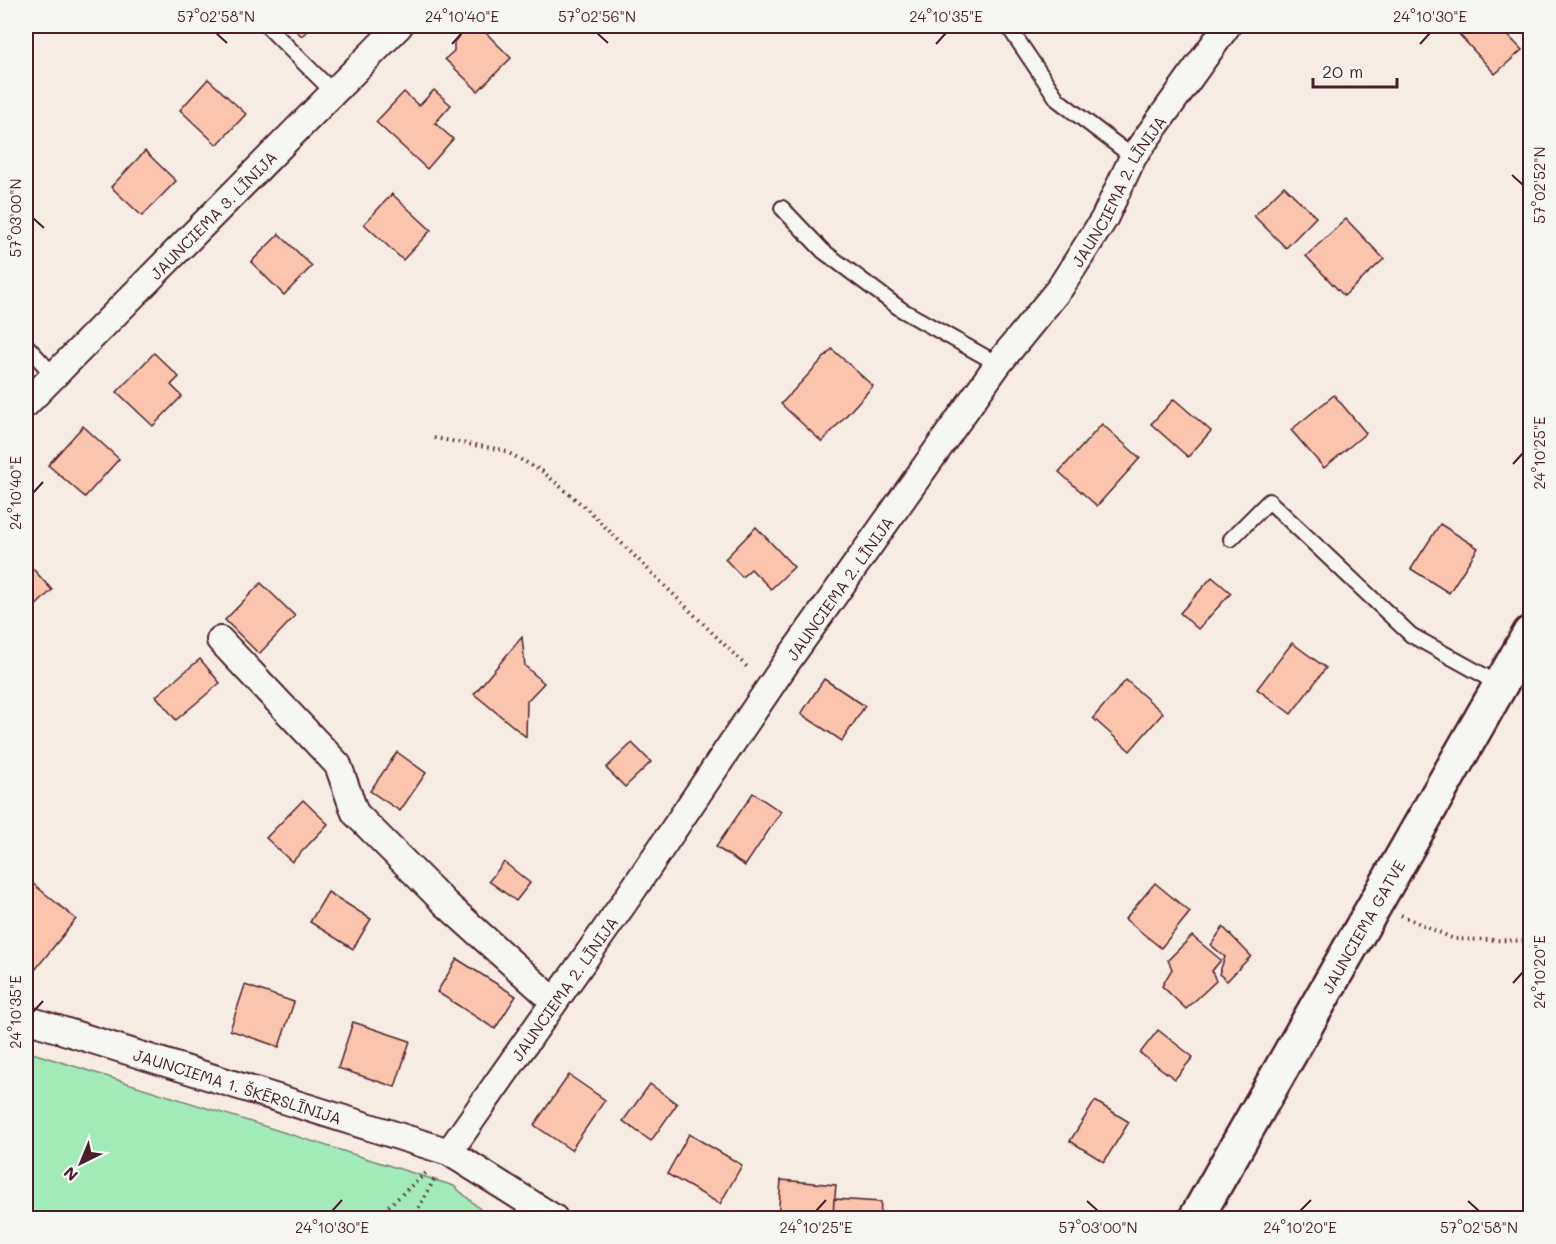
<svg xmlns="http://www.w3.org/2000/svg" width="1556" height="1244" font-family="Mali,sans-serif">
  <rect width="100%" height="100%" fill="#f7ece4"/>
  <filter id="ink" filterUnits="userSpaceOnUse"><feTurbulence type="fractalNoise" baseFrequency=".0167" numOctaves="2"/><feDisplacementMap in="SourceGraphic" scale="12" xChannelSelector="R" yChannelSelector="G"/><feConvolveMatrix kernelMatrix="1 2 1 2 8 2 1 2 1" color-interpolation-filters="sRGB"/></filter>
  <g filter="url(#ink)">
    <path fill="#a2ebb9" stroke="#768572" stroke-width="1.5" d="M26,1051L454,1186L490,1218H26Z"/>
    <g fill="#fbc5ad" stroke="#4a1f2b" stroke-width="1.5">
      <path d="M290,26H312L302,36Z"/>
      <path d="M479,26L511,58L478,91L445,59L454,51V42L462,32L471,31Z"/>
      <path d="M1466,26H1499L1522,50L1495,74L1458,33Z"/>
      <path d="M208,79L246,114L217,145L180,110Z"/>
      <path d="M434,90L451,105L435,123L453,139L427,169L376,122L404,92L419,106Z"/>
      <path d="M145,151L176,181L142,216L111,187Z"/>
      <path d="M1284,186L1316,217L1286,248L1254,216Z"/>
      <path d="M392,194L431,230L403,260L364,224Z"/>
      <path d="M1346,219L1384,259L1344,296L1306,256Z"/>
      <path d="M279,234L312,266L284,295L251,262Z"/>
      <path d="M832,349L873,386L822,442L781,404Z"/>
      <path d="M154,353L179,377L171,385L182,396L153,426L117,392Z"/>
      <path d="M1334,395L1366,433L1324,468L1291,430Z"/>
      <path d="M1174,399L1211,431L1188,457L1151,424Z"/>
      <path d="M1102,424L1140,458L1097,506L1059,472Z"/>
      <path d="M83,426L119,459L85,497L48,465Z"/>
      <path d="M1440,524L1478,548L1449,593L1411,569Z"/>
      <path d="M756,527L794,567L771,589L751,569L742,577L725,559Z"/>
      <path d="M26,561L52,590L26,615Z"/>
      <path d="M1212,577L1231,593L1198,629L1180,613Z"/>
      <path d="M261,583L295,616L259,654L225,620Z"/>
      <path d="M522,637L525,666L544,683L527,701L526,737L474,694Z"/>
      <path d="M1292,643L1326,668L1291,714L1257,689Z"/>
      <path d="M200,659L220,683L176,720L156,696Z"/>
      <path d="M824,679L865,706L842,741L801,714Z"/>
      <path d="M1126,680L1163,713L1130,751L1093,718Z"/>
      <path d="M632,743L651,762L625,787L606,768Z"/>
      <path d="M397,752L426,773L400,811L370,791Z"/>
      <path d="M753,793L781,812L745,866L716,847Z"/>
      <path d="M303,800L328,824L292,862L266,838Z"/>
      <path d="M504,862L530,883L516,901L489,881Z"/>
      <path d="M26,878L76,919L35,970L26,962Z"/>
      <path d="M1155,883L1190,912L1161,948L1125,919Z"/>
      <path d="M328,892L371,919L353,949L310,922Z"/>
      <path d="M1223,927L1251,956L1227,981L1219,974L1225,957L1211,945Z"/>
      <path d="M1192,936L1221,960L1212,971L1216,981L1186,1009L1162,986L1172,969L1168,960Z"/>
      <path d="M457,959L516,996L495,1029L437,992Z"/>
      <path d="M245,985L294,1002L279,1047L230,1030Z"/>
      <path d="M353,1022L410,1041L395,1087L338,1068Z"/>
      <path d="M1158,1030L1193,1057L1175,1079L1140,1053Z"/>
      <path d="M569,1075L605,1100L571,1150L534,1125Z"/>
      <path d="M650,1084L677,1104L651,1141L623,1121Z"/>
      <path d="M1095,1101L1129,1122L1104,1162L1070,1141Z"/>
      <path d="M689,1134L742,1165L720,1204L667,1174Z"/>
      <path d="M781,1180L836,1185L833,1218H778Z"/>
      <path d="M834,1199L881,1202L880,1218H833Z"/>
    </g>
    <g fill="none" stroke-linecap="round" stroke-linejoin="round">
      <g stroke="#4a1f2b" stroke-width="18">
        <g id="service">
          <path d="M267,26L333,92"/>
          <path d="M1008,26L1058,100L1133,157"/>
          <path d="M782,208L823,251L902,310L998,364"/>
          <path d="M26,345L54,376"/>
          <path d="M1231,539L1269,501L1411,635L1483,675L1499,688"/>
        </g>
      </g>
      <g stroke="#4a1f2b" stroke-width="30">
        <g id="minor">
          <path id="s1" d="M26,404L399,26"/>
          <path d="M220,640L338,765L355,813L446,904L554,1001"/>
          <path id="s2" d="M26,1019L449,1152L554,1218"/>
          <path id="s3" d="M449,1152L626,900L784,666L998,364L1060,288L1104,219L1133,157L1227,26"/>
        </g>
      </g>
      <g stroke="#4a1f2b" stroke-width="38">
        <g id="secondary">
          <path id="s4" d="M1196,1218L1530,633"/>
        </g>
      </g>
      <g stroke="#4a1f2b" stroke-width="4" stroke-dasharray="1.5 4.5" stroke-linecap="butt">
        <path d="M434,438L503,450L542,471L587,509L749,669"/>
        <path d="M1401,915L1454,939L1530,941"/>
        <path d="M375,1218L426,1173"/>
        <path d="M413,1218L436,1176"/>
      </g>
      <use href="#service" stroke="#f6f6f2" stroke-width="14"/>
      <use href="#minor" stroke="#f6f6f2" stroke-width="26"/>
      <use href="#secondary" stroke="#f6f6f2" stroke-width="33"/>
    </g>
  </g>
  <path fill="none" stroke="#4a1f2b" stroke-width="2" d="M216,33L227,43M597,33L608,43M452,44L462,33M936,44L946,33M1420,44L1430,33M1512,175L1523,185M33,218L44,228M1513,464L1523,453M33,493L43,482M1513,983L1523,972M33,1012L43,1001M1087,1201L1098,1211M1468,1201L1479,1211M332,1211L342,1200M816,1211L826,1200M1300,1211L1311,1200"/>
  <g text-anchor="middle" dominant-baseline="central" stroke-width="5" stroke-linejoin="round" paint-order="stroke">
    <g font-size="16" fill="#4a1f2b" stroke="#f6f6f2">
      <text stroke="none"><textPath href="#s3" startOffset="1172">JAUNCIEMA 2. LĪNIJA</textPath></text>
      <text stroke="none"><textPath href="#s1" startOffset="266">JAUNCIEMA 3. LĪNIJA</textPath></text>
      <text stroke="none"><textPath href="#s3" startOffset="686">JAUNCIEMA 2. LĪNIJA</textPath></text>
      <text stroke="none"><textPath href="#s4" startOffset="336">JAUNCIEMA GATVE</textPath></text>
      <text stroke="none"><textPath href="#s3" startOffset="200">JAUNCIEMA 2. LĪNIJA</textPath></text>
      <text stroke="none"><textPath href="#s2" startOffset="222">JAUNCIEMA 1. ŠĶĒRSLĪNIJA</textPath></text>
    </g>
  </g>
  <rect width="1556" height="1244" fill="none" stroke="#f6f6f2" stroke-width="66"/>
  <g transform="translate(81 1163) rotate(223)" stroke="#f6f6f2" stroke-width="4.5" paint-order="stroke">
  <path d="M0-4.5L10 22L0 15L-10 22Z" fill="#4a1f2b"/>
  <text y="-9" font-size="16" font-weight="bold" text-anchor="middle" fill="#4a1f2b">N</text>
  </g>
  <path d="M1313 78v9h84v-9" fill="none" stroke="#4a1f2b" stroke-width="3"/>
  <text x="1322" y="78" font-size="18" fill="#4a1f2b" stroke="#f6f6f2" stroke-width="4.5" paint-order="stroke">20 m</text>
  <rect x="33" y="33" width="1490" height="1178" fill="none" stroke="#4a1f2b" stroke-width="2"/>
  <g font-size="15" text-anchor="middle" fill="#4a1f2b">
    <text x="216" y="22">57°02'58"N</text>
    <text x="462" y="22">24°10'40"E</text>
    <text x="597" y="22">57°02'56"N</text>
    <text x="946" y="22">24°10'35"E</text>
    <text x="1430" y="22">24°10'30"E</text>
    <text transform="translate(1540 185) rotate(-90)" y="5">57°02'52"N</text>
    <text transform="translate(16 218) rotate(-90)" y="5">57°03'00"N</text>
    <text transform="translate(1540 453) rotate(-90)" y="5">24°10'25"E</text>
    <text transform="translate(16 493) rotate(-90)" y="5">24°10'40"E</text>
    <text transform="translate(1540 972) rotate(-90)" y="5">24°10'20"E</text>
    <text transform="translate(16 1012) rotate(-90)" y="5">24°10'35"E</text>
    <text x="332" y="1233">24°10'30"E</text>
    <text x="816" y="1233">24°10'25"E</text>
    <text x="1098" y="1233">57°03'00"N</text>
    <text x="1300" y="1233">24°10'20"E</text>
    <text x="1479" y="1233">57°02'58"N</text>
  </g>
</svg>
